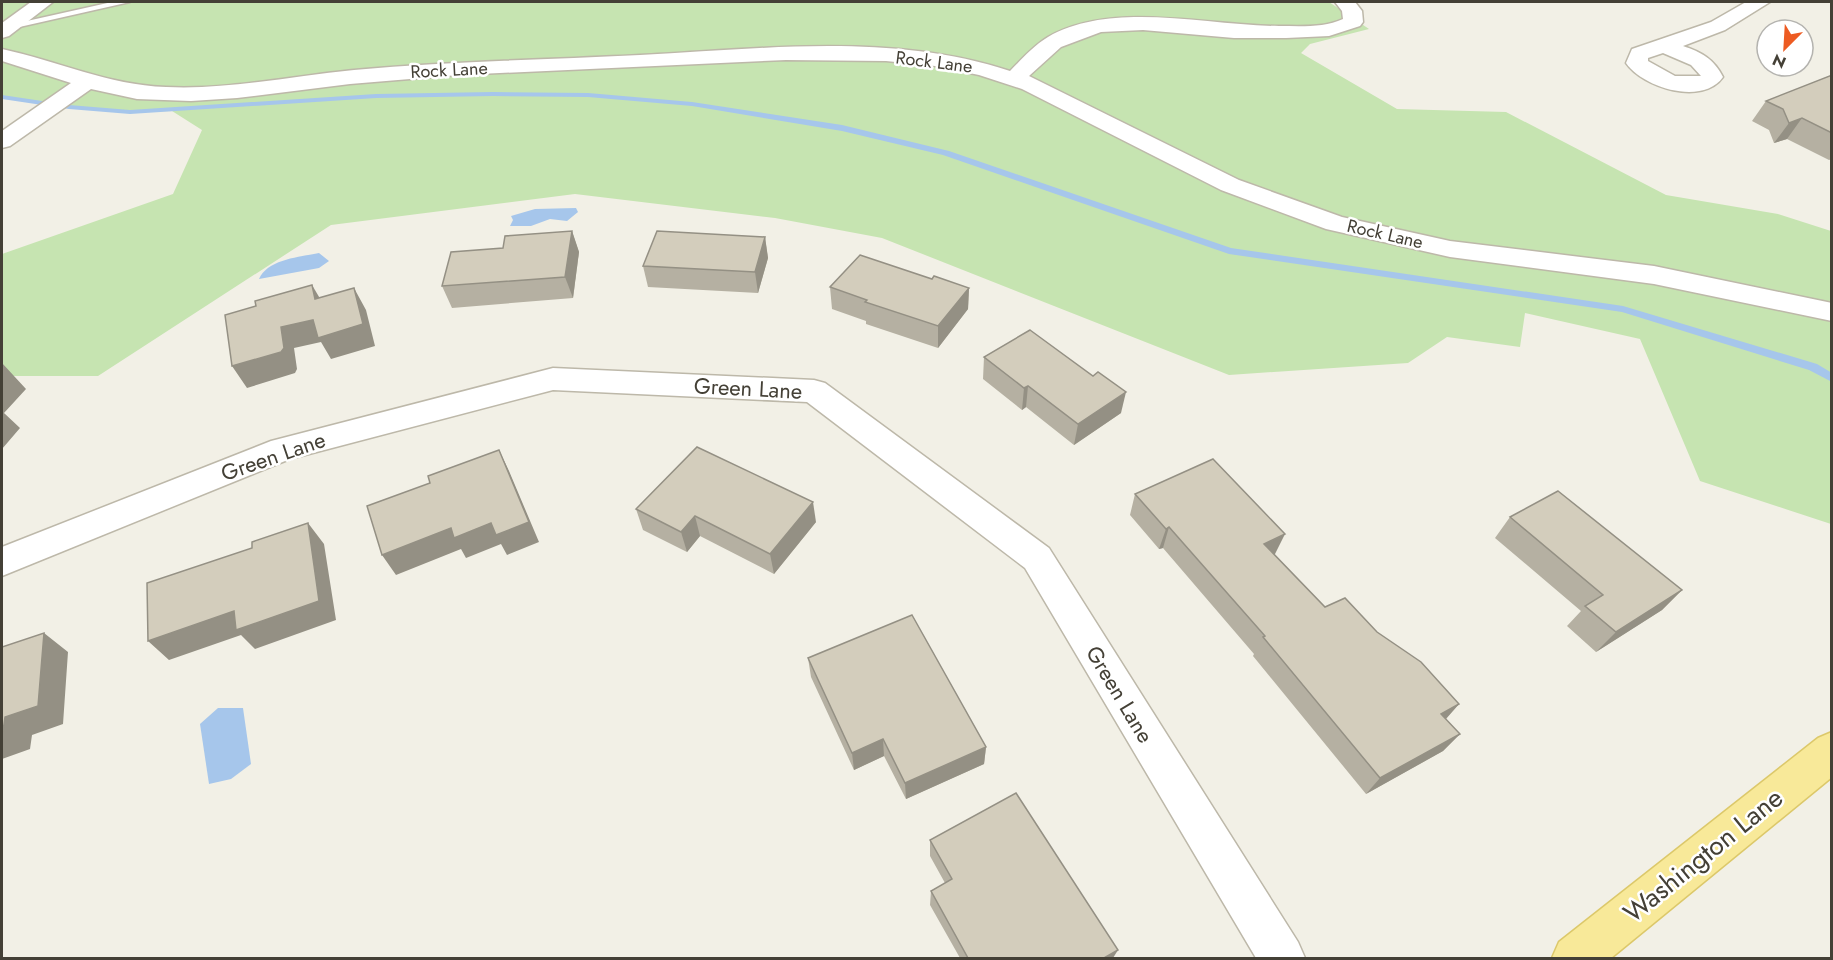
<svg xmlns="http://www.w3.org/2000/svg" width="1833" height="960" font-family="Jost,sans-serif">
  <rect width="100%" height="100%" fill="#f2f0e6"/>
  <path fill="#c6e4b1" d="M2,2H1329L1369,29L1310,44L1301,53L1397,109L1506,112L1666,195L1778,214L1831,231V524L1700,481L1640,339L1525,313L1520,347L1447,337L1408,363L1229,375L882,238L775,218L575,194L331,225L98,376H2V254L173,194L202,130L172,111L130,112L69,107L2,97Z"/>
  <g fill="#a6c6eb">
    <path d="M576,208L578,212L567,221L550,219L531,226H510L513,220L511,216L535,209Z"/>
    <path d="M319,253L329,261L319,268L259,279C268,259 300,257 319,253Z"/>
    <path d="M218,708H243L251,764L231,779L209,784L200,724Z"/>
  </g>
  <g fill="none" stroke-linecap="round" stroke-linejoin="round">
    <path fill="#a6c6eb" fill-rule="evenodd" d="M493,92L588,93L692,102L842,125L949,151L1231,248L1623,306L1817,364L1832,373V382L1809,370L1622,312L1229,254L943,155L842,131L692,106L588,97L493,96L376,98L130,114L69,109L2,99V95L69,105L130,110L376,94Z"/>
    <g stroke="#bdb8a9" stroke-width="3">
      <path id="service" d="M112,2H130L15,28L9,25Z"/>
    </g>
    <g stroke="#bdb8a9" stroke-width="3">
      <g id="minor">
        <path d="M31,2H53L9,36L2,38V23Z"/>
        <path d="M1335,2H1355L1362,11L1363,22L1360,26L1329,36L1286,38H1234L1143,30L1101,32L1061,47L1029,76L1239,180L1342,217L1450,241L1654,266L1832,303V321L1654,284L1450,257L1326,229L1221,190L1022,89L979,75L935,66L886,61L786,60L458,75L350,84L237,98L191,101L137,99L91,89L10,146L2,148V131L71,83L2,61V49C58,61 108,85 166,87C229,90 291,76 354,70C449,61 544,60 640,55C763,49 891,32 1010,71C1022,59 1033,46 1048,37C1113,0 1207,26 1279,26C1300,26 1324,28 1343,19L1342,11Z"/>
        <path d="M1746,2H1770L1725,30L1683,46C1701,52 1714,59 1723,77C1703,106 1643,88 1626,63L1632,49L1711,22ZM1663,53L1691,65L1701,76H1675L1648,61V58Z"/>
        <path d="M553,368L814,380L825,383L1049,548L1298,942L1305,958H1256L1025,568L807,402L553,390L290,459L2,576V547L271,441Z"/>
      </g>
    </g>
    <g stroke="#dcc86a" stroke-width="3">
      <path id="primary" d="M1832,732V777L1611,958H1552L1559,942L1818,738Z"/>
    </g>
    <use href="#service" fill="#fff" fill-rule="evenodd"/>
    <use href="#minor" fill="#fff" fill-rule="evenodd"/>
    <use href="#primary" fill="#f8e999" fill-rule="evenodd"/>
  </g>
  <g fill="#b5b0a2">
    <path d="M1832,75V159L1829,160L1787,139L1774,143L1769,130L1752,121L1766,101Z"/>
    <path d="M572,231L579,252L573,298L452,308L442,286Z"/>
    <path d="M765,237L768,258L758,293L648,287L643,266Z"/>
    <path d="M932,279L969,288L968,309L938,348L866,324V321L832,309L830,287Z"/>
    <path d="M984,357L1121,413L1074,445L1026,407L1022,410L983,379Z"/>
    <path d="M1135,494L1275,554V555L1325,607L1377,632L1459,704L1446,719L1460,734L1443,751L1366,794L1253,656L1254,654L1163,548L1159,549L1130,515Z"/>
    <path d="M636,509L816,522L774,574L700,536L687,552L643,530Z"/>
    <path d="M1510,517L1682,590L1662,610L1596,652L1567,626L1581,611L1495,538Z"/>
    <path d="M808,658L986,747L984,764L906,799L884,756L854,770L811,677Z"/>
    <path d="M930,840L1113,958H960L930,905L931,891L945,883L930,856Z"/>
  </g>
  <g fill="#949084">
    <path d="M1802,118L1787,139L1774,143L1789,123Z"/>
    <path d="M572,231L579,252L573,298L565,277Z"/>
    <path d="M765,237L768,258L758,293L755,272Z"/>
    <path d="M312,285L325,307L315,299Z"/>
    <path d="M354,288L366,310L375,346L331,359L321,342L294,348L297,369L295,373L247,388L232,366L281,327Z"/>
    <path d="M969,288L968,309L938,348V326Z"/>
    <path d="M2,363L26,389L4,413L20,428L2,449Z"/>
    <path d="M1028,386L1026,407L1022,410L1024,388Z"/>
    <path d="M1126,392L1121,413L1074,445L1078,424Z"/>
    <path d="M499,450L509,471L539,542L507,555L501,544L466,558L461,549L396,575L382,555Z"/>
    <path d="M813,502L816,522L774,574L770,554Z"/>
    <path d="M695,516L700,536L687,552L681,532Z"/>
    <path d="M308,523L324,544L336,620L255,649L241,635L169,660L148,641Z"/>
    <path d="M1169,527L1163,548L1159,549L1166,529Z"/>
    <path d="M1285,534L1275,554L1255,564L1264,544Z"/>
    <path d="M1682,590L1662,610L1596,652L1616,632Z"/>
    <path d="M44,633L68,652L63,724L32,735L30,749L2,759V732L5,717Z"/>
    <path d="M1459,704L1443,722L1441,714Z"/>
    <path d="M1460,734L1443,751L1366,794L1380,778Z"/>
    <path d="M883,739L884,756L854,770L852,753Z"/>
    <path d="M986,747L984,764L906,799L905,783Z"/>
    <path d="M1118,950L1113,958H1104Z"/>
  </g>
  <g fill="#d3cdbc" stroke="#949084" stroke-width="1.5">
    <path d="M1832,75V133L1802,118L1789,123L1783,109L1766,101Z"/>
    <path d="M572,231L565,277L442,286L451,252L503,248L505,236Z"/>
    <path d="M657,231L765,237L755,272L643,266Z"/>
    <path d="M860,255L932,279L934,276L969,288L938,326L865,302L867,300L830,287Z"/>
    <path d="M312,285L315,299L354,288L363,324L318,338L313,320L281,327L284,348L281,352L232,366L225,315L256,306L255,301Z"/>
    <path d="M1030,330L1093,376L1098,372L1126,392L1078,424L1028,386L1024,388L984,357Z"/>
    <path d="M697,447L813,502L770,554L695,516L681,532L636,509Z"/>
    <path d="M499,450L529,522L496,535L491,523L454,538L451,528L382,555L367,506L430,483L428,476Z"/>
    <path d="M1213,459L1285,534L1264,544L1325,607L1345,598L1377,632L1421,662L1459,704L1441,714L1460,734L1380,778L1263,637L1265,636L1169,527L1166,529L1135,494Z"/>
    <path d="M1558,491L1682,590L1616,632L1585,606L1603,595L1510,517Z"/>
    <path d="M308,523L319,601L236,630L234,611L148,641L147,583L252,548V542Z"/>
    <path d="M912,615L986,747L905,783L883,739L852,753L808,658Z"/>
    <path d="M44,633L38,706L5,717L3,731L2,732V647Z"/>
    <path d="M1016,793L1118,950L1104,958H968L931,891L952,879L930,840Z"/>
  </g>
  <g text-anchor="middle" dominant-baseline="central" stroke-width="5" stroke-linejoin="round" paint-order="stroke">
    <g font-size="18" fill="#444036" stroke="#fff">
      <text transform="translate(934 62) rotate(7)">Rock Lane</text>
      <text transform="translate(449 70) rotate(-3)">Rock Lane</text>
      <text transform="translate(1385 234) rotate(13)">Rock Lane</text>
    </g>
    <g font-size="22" fill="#444036" stroke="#fff">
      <text transform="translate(748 388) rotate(3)">Green Lane</text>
      <text transform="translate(273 456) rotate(-19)">Green Lane</text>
      <text transform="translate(1120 694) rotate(59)">Green Lane</text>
    </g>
    <g font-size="27" fill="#444036" stroke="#fff">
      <text transform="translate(1703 855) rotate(-39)">Washington Lane</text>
    </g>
  </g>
  <rect width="1833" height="960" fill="none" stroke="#444036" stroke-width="6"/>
  <g transform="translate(1785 48) rotate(204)"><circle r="28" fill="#ffffff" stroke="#b4b3af" stroke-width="1.5"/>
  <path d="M0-4.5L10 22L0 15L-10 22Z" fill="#ed5b22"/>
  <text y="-9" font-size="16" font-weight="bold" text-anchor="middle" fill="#444036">N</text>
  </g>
</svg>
